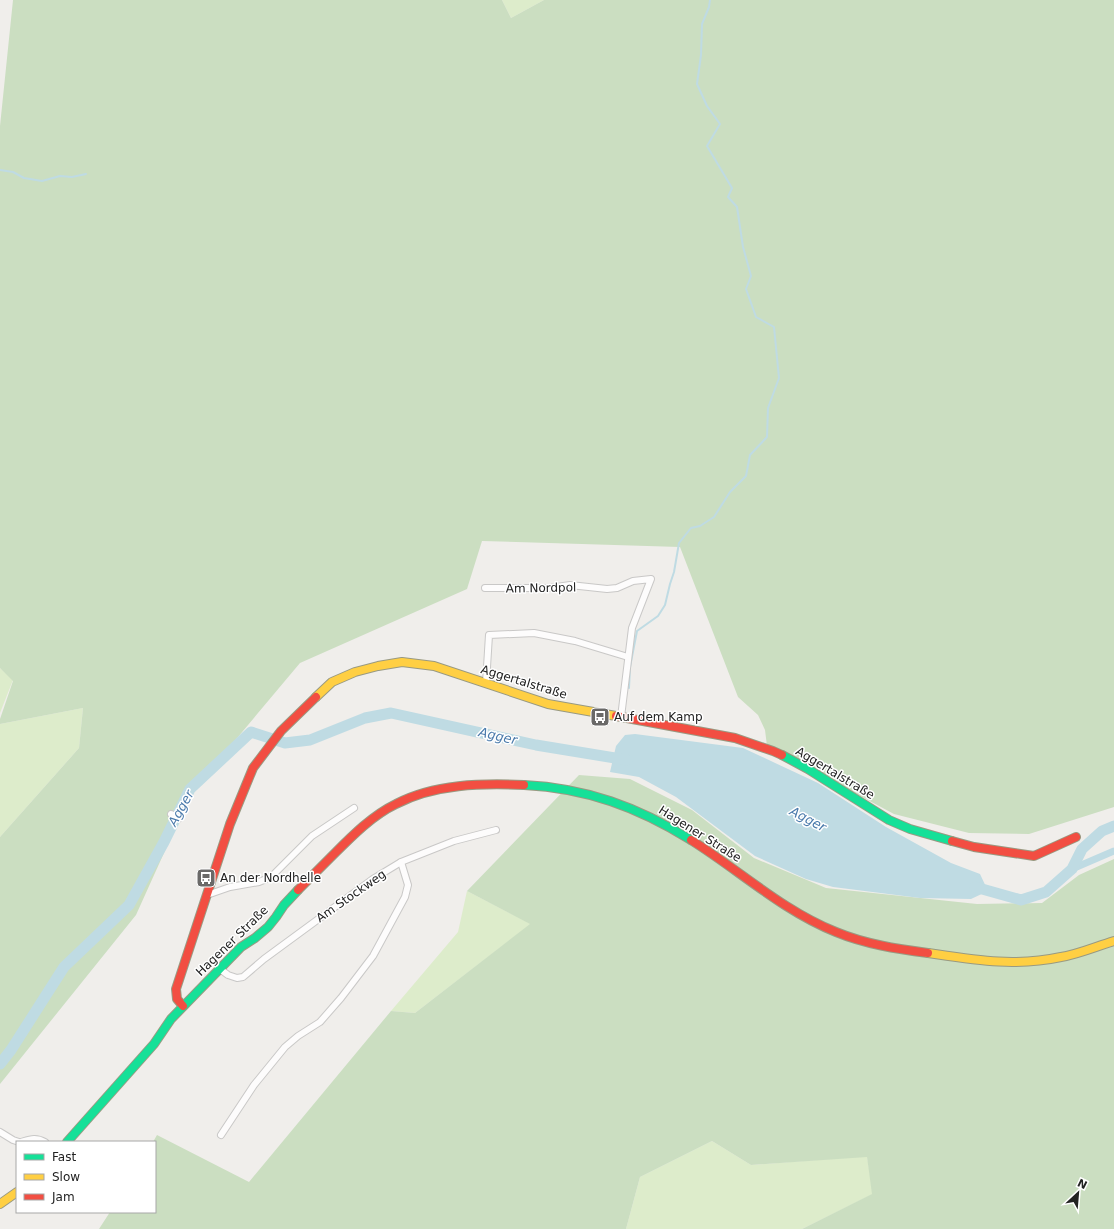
<svg xmlns="http://www.w3.org/2000/svg" width="1114" height="1229" font-family="'DejaVu Sans',sans-serif">
  <rect width="100%" height="100%" fill="#f0eeeb"/>
  <g fill="#ddeccb">
    <path d="M502,0H544L511,18Z"/>
    <path d="M0,668L13,680L0,713Z"/>
    <path d="M83,708L79,748L0,837V724Z"/>
    <path d="M467,891L531,924L415,1013L391,1011L458,932Z"/>
    <path d="M712,1141L751,1165L867,1156L873,1194L802,1229H626L640,1177Z"/>
  </g>
  <g fill="#cbdec1">
    <path d="M13,0H502L511,18L544,0H1114V807L1029,834L969,833L894,814L767,746L765,730L758,715L738,697L680,547L482,541L467,589L300,663L191,793L136,915L0,1084V837L79,748L83,708L0,724V719L13,681L0,668V126Z"/>
    <path d="M579,775L630,779L692,810L754,858L826,888L977,904L1042,903L1079,875L1114,859V1229H802L872,1194L867,1157L751,1165L712,1141L640,1177L626,1229H99L110,1212H155V1142H153L157,1135L249,1182L391,1011L415,1013L530,924L467,891Z"/>
  </g>
  <path fill="#bfdbe3" d="M635,734L743,748L818,783L886,827L951,863L980,874L988,891L971,899L920,898L833,887L806,879L755,856L676,797L639,777L610,772L616,746L625,735Z"/>
  <g fill="none" stroke-linecap="round" stroke-linejoin="round">
    <g stroke="#bfdbe3" stroke-width="2">
      <path d="M0,170L13,172L24,178L42,181L60,176L72,177L86,174"/>
      <path d="M629,688L630,667L637,631L658,616L665,605L670,584L674,572L679,543L691,528L700,526L714,517L730,492L746,476L750,455L767,437L768,408L779,378L774,327L756,317L746,289L751,276L743,247L737,207L728,197L732,188L707,146L720,124L707,106L697,84L701,55L702,24L709,7L710,0"/>
    </g>
    <path stroke="#bfdbe3" stroke-width="7" d="M1072,869L1114,851"/>
    <g stroke="#bfdbe3" stroke-width="11">
      <path d="M975,887L1021,900L1046,892L1072,869L1082,849L1102,831L1114,826"/>
      <path d="M0,1064L11,1050L64,967L129,905L164,842L190,789L251,732L285,743L310,740L365,718L391,713L536,745L627,760"/>
    </g>
    <g stroke="#c9c8c7" stroke-width="8">
      <g id="street">
        <path d="M485,588H550L570,585L607,589L617,588L633,581L651,579L632,628L621,717"/>
        <path d="M486,683L489,635L534,633L575,641L628,657"/>
        <path d="M171,814L180,818"/>
        <path d="M207,895L230,887L259,882L271,877L312,836L354,808"/>
        <path d="M220,969L228,975L237,978L243,977L264,959L373,879L401,862L454,841L496,830"/>
        <path d="M0,1132L13,1140L19,1142"/>
        <path d="M221,1135L254,1085L285,1047L298,1036L320,1022L341,998L373,956L405,897L408,885L401,862"/>
        <path d="M21,1142C31,1139 36,1137 45,1142"/>
      </g>
    </g>
    <g stroke="#999a82" stroke-width="10">
      <g id="fast">
        <path d="M782,755L808,769L889,820L910,829L952,841"/>
        <path d="M524,785C586,788 638,807 691,840"/>
        <path d="M67,1142L154,1044L171,1019L241,947L255,938L268,927L276,917L284,905L298,890"/>
      </g>
    </g>
    <g stroke="#999a82" stroke-width="10">
      <g id="slow">
        <path d="M316,697L332,682L355,672L378,666L402,662L434,666L548,704L616,716"/>
        <path d="M928,953C975,960 1014,967 1061,957C1079,954 1097,946 1114,941"/>
        <path d="M0,1204L17,1192"/>
      </g>
    </g>
    <g stroke="#999a82" stroke-width="10">
      <g id="jam">
        <path d="M616,716L735,738L773,751L782,755"/>
        <path d="M691,840C739,870 783,911 836,932C865,944 897,949 928,953"/>
        <path d="M952,841L974,847L1034,856L1076,837"/>
        <path d="M298,890C309,879 320,868 330,858C350,838 371,816 396,804C434,784 482,783 524,785"/>
        <path d="M183,1006L177,999L176,989L230,824L253,768L281,731L316,697"/>
      </g>
    </g>
    <use href="#street" stroke="#fdfcfc" stroke-width="6"/>
    <use href="#fast" stroke="#16e098" stroke-width="8"/>
    <use href="#slow" stroke="#ffcf43" stroke-width="8"/>
    <use href="#jam" stroke="#f24e42" stroke-width="8"/>
  </g>
  <defs>
    <g id="bus-square" transform="scale(1)"><rect x="-9" y="-9" width="18" height="18" rx="4" fill="#6a6968" stroke="#fff"/><path d="M-5-6H5V4H4V6H2V4H-2V6H-4V4H-5ZM-3.5-4V0h7V-4ZM-3.5 1.2v1.5H-2V1.2ZM2 1.2v1.5H3.5V1.2Z" fill="#fff"/></g>
  </defs>
  <g fill-rule="evenodd">
    <use href="#bus-square" x="600" y="717"/>
    <use href="#bus-square" x="206" y="878"/>
  </g>
  <g text-anchor="middle" dominant-baseline="central" stroke-width="3" stroke-linejoin="round" paint-order="stroke">
    <g font-size="12" fill="#222" stroke="#fff">
      <text transform="translate(541 588) rotate(-1)">Am Nordpol</text>
      <text transform="translate(524 682) rotate(17)">Aggertalstraße</text>
      <text transform="translate(835 773) rotate(31)">Aggertalstraße</text>
      <text transform="translate(700 834) rotate(32)">Hagener Straße</text>
      <text transform="translate(351 896) rotate(-35)">Am Stockweg</text>
      <text transform="translate(232 941) rotate(-44)">Hagener Straße</text>
    </g>
    <g font-size="12" fill="#222" stroke="#fff" text-anchor="start">
      <text x="614" y="717">Auf dem Kamp</text>
      <text x="220" y="878">An der Nordhelle</text>
    </g>
    <g font-size="13" font-style="italic" fill="#4a7aab" stroke="#fff">
      <text transform="translate(498 736) rotate(13)">Agger</text>
      <text transform="translate(181 808) rotate(-61)">Agger</text>
      <text transform="translate(808 819) rotate(28)">Agger</text>
    </g>
  </g>
  <rect x="16" y="1141" width="140" height="72" fill="#ffffff" stroke="#a7a7a7"/>
  <rect x="24" y="1154" width="20" height="6" fill="#16e098" stroke="#a7a7a7"/>
  <text x="52" y="1161" font-size="12" fill="#222222">Fast</text>
  <rect x="24" y="1174" width="20" height="6" fill="#ffcf43" stroke="#a7a7a7"/>
  <text x="52" y="1181" font-size="12" fill="#222222">Slow</text>
  <rect x="24" y="1194" width="20" height="6" fill="#f24e42" stroke="#a7a7a7"/>
  <text x="52" y="1201" font-size="12" fill="#222222">Jam</text>
  <g transform="translate(1078 1193) rotate(26)" stroke="#ffffff" stroke-width="3" paint-order="stroke">
  <path d="M0-3L7 15L0 10L-7 15Z" fill="#222222"/>
  <text y="-6" font-size="11" font-weight="bold" text-anchor="middle" fill="#222222">N</text>
  </g>
</svg>
